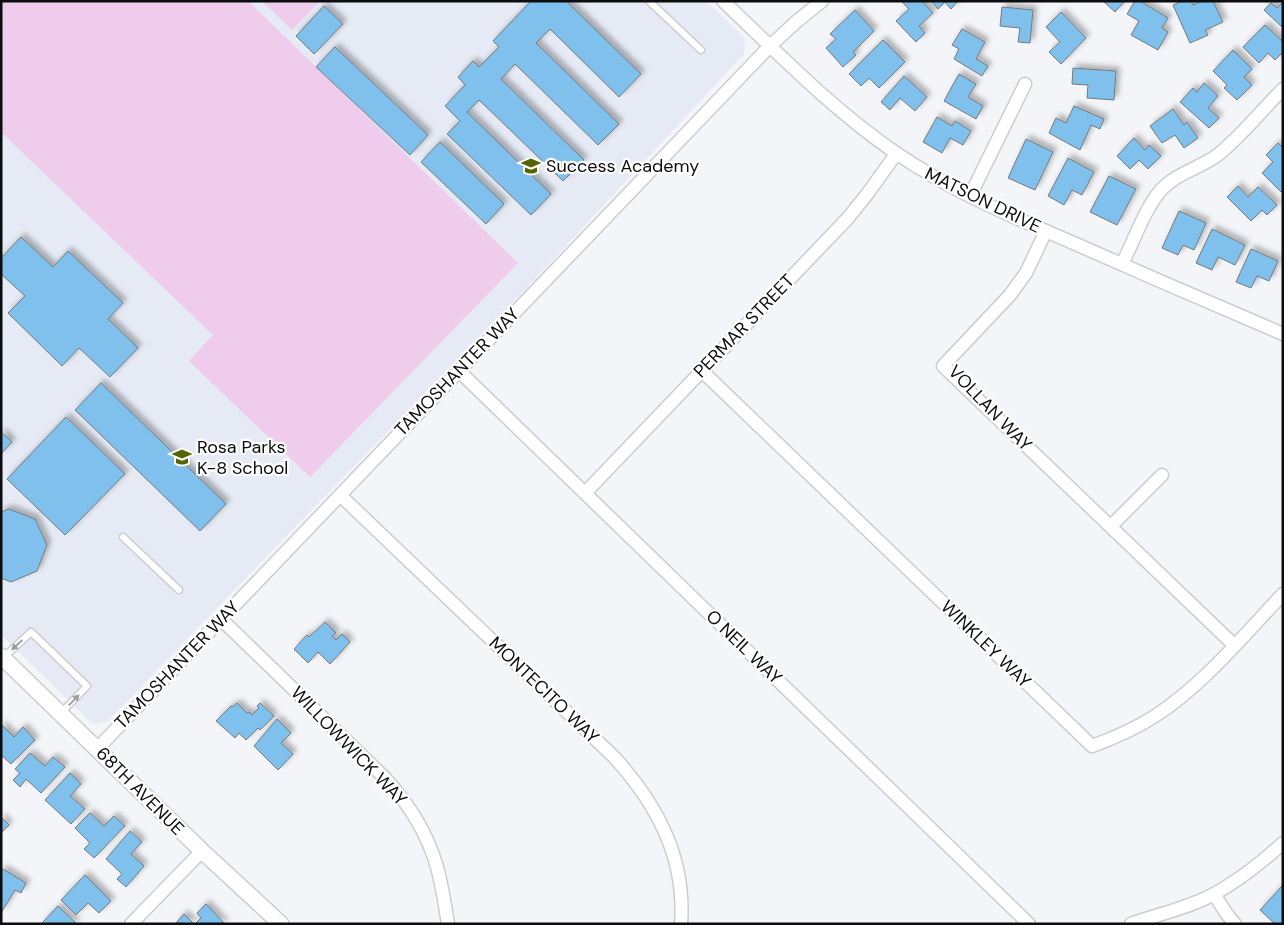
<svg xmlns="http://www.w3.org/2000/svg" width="1284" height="925" font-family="'DM Sans',sans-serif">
  <defs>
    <filter id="shadow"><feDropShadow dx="4" dy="-4" stdDeviation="2.5" flood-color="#0004"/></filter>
  </defs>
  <rect width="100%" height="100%" fill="#f3f5f9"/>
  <path fill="#e5eaf4" d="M1,1H706L745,38L744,54L535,279L107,722L93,724L1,635Z"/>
  <g fill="#efcbec">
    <path d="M1,1H248L518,263L310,477L189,361L213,335L1,132Z"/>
    <path d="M262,1H320L292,30Z"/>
  </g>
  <g fill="#7fc1ec" stroke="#75797b" filter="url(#shadow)">
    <path d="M531,1H566L641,74L619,97L550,29L536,43L619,124L598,145L515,64L501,79L584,160L563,181L479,100L467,112L551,194L531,215L447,134L460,121L445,106L465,85L458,77L473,61L479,67L499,47L493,41Z"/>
    <path d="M901,1H922L933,13L919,26L925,33L916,42L896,21L909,9Z"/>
    <path d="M931,1H958L951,9L945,2L938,9Z"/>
    <path d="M1103,1H1125L1115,12Z"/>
    <path d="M1135,1H1140L1168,18L1162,28L1168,32L1158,50L1131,35L1139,21L1127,14Z"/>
    <path d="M1182,1H1191L1193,5L1202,1H1213L1223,22L1205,30L1208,35L1190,43L1173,5Z"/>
    <path d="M1283,2V28L1264,10L1271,3L1277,8Z"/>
    <path d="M324,6L343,24L314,54L296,36Z"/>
    <path d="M1002,7L1033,10L1030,43L1018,42L1020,28L1000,26Z"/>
    <path d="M855,10L874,31L853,52L856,55L843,67L826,48L836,39L830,34Z"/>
    <path d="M1061,12L1086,38L1061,64L1049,52L1060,42L1046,27Z"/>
    <path d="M1265,25L1283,42V52L1275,60L1268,53L1259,63L1243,47Z"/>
    <path d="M962,29L985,42L976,59L988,66L982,76L954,59L959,49L952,45Z"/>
    <path d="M883,40L905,62L879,88L869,78L861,86L849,74Z"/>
    <path d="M335,47L428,135L410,155L316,67Z"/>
    <path d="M1233,50L1252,69L1244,77L1252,85L1237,100L1224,88L1227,85L1213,71Z"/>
    <path d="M1073,68L1116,71L1114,100L1087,98L1088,85L1072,84Z"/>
    <path d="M959,74L976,84L968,97L983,106L976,119L944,101Z"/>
    <path d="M904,76L927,97L915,111L900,98L890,110L881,102Z"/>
    <path d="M1204,83L1218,96L1208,108L1219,118L1209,128L1180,102L1193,88L1197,92Z"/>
    <path d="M1074,106L1104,119L1100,129L1091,125L1080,150L1049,133L1056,118L1066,123Z"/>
    <path d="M1173,109L1184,125L1187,122L1198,138L1184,148L1175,135L1162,143L1150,126Z"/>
    <path d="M937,117L952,126L955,121L971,131L963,145L950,138L942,153L923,142Z"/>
    <path d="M1134,138L1145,150L1149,145L1161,156L1148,169L1139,160L1130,169L1117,156Z"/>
    <path d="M1026,139L1053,152L1035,190L1008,178Z"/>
    <path d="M440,142L504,204L486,224L421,162Z"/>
    <path d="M1278,143L1283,148V191L1281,192L1262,173L1273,162L1266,155Z"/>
    <path d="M1068,158L1094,172L1082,195L1072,190L1064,205L1048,196Z"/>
    <path d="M1109,176L1136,189L1117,225L1090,212Z"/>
    <path d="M1238,186L1248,197L1258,187L1277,205L1267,215L1262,210L1251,221L1227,197Z"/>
    <path d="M1179,211L1206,223L1194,250L1183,245L1178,255L1162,248Z"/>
    <path d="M1212,229L1245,245L1235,265L1218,257L1212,270L1196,263Z"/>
    <path d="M21,237L53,267L68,251L123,303L108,319L138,348L110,377L79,348L62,366L8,313L25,296L1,274V258Z"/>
    <path d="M1251,249L1278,261L1269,281L1257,276L1251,288L1236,282Z"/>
    <path d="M101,383L226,504L200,531L75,410Z"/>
    <path d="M66,417L125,474L65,535L7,479Z"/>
    <path d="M1,432L12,442L1,454Z"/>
    <path d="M9,509L35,519L47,545L37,571L11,582L1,578V512Z"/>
    <path d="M325,622L336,633L332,636L336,640L342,634L350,642L330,664L318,652L308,663L294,649L307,635L309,637Z"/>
    <path d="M237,703L247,713L249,712L252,715L259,708L257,706L260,703L274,716L260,730L258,728L246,740L239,733L235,738L216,721L231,706L232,707Z"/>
    <path d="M277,719L291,733L281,743L293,754L278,770L254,746Z"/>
    <path d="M1,724L14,737L23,727L35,740L11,764L1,755Z"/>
    <path d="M30,753L45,766L53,757L65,767L41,793L26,779L20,787L13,780L20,773L15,769Z"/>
    <path d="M70,773L81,784L70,796L85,809L71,824L45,800Z"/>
    <path d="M90,813L104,826L114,816L125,826L94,858L84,849L90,843L75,828Z"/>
    <path d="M1,817L9,825L1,833Z"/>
    <path d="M130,831L142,842L131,854L144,866L126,887L117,879L122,874L106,859Z"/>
    <path d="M3,869L26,883L21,893L15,890L1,913V872Z"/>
    <path d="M85,875L111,901L99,913L88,903L76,915L61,900Z"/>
    <path d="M1283,885V924H1275L1260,910Z"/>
    <path d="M206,904L225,924H195L201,918L197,913Z"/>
    <path d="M58,906L77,924H41Z"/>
    <path d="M184,914L194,924H175Z"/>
  </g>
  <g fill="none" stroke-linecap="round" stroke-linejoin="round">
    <g stroke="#cccdd1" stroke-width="9">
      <g id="service">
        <path d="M649,1L701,50"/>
        <path d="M123,537L179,590"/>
        <path d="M3,658L31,632L87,686L61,713"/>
      </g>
    </g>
    <g stroke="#cccdd1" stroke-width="15">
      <g id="minor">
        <path d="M723,1C779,54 833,110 896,153C953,192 1016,218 1078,245C1146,275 1215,305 1283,334"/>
        <path d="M970,196L1025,84"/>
        <path d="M1046,231L1026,273L1010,295L943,366L1234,645"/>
        <path d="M1122,264C1133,243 1145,208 1161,190C1176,173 1201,168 1219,154C1242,135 1262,110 1283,89"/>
        <path d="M459,371L1029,924"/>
        <path d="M702,371L1092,746C1114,738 1135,729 1155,716C1202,686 1244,635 1283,594"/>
        <path d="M585,493L848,218L868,193L896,154"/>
        <path d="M340,495L614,757C657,804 686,858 681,924"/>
        <path d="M1111,526L1162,475"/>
        <path d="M221,619L385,778C409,804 427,832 437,867C442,885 445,905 448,924"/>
        <path d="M98,748L770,46L796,22L822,1"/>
        <path d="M1214,894L1226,913L1235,924"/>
        <path d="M131,924L202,851"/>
        <path d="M1131,924C1158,914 1189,908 1214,894C1240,880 1262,862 1283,843"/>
      </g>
    </g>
    <g stroke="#cccdd1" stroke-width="18">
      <path id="tertiary" d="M1,656L202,851L281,924"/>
    </g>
    <use href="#service" stroke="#fff" stroke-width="6"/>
    <use href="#minor" stroke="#fff" stroke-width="12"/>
    <use href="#tertiary" stroke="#fff" stroke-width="15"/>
  </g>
  <defs><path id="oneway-solid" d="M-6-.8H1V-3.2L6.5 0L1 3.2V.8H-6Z" transform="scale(1.25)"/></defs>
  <g fill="#9e9e9f">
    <use href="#oneway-solid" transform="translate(17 645) rotate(137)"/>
    <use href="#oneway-solid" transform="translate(74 700) rotate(-46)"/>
  </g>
  <defs>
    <g id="school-bare" transform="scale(1.5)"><path d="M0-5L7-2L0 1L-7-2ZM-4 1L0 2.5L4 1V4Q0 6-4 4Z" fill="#566305" stroke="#fff" stroke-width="2.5" paint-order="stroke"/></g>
  </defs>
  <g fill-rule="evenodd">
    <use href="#school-bare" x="531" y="166"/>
    <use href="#school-bare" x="182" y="457"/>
  </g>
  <g text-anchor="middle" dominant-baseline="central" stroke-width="4.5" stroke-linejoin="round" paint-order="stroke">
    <g font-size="18" fill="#0c0d0e" stroke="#fff" text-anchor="start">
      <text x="546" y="166">Success Academy</text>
      <text x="197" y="447">Rosa Parks<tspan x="197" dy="21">K-8 School</tspan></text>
    </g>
    <g font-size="18" fill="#0c0d0e" stroke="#fff">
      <text transform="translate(983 200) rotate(26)">MATSON DRIVE</text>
      <text transform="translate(744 326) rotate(-46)">PERMAR STREET</text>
      <text transform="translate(457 372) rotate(-46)">TAMOSHANTER WAY</text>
      <text transform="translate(990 408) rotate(46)">VOLLAN WAY</text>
      <text transform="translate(986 644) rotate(44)">WINKLEY WAY</text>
      <text transform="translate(744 647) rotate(44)">O NEIL WAY</text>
      <text transform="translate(177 665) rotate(-46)">TAMOSHANTER WAY</text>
      <text transform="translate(544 690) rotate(44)">MONTECITO WAY</text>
      <text transform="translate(349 746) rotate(46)">WILLOWWICK WAY</text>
      <text transform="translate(140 791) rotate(45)">68TH AVENUE</text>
    </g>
  </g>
  <rect width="1284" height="925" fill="none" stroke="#0c0d0e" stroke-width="5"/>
</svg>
